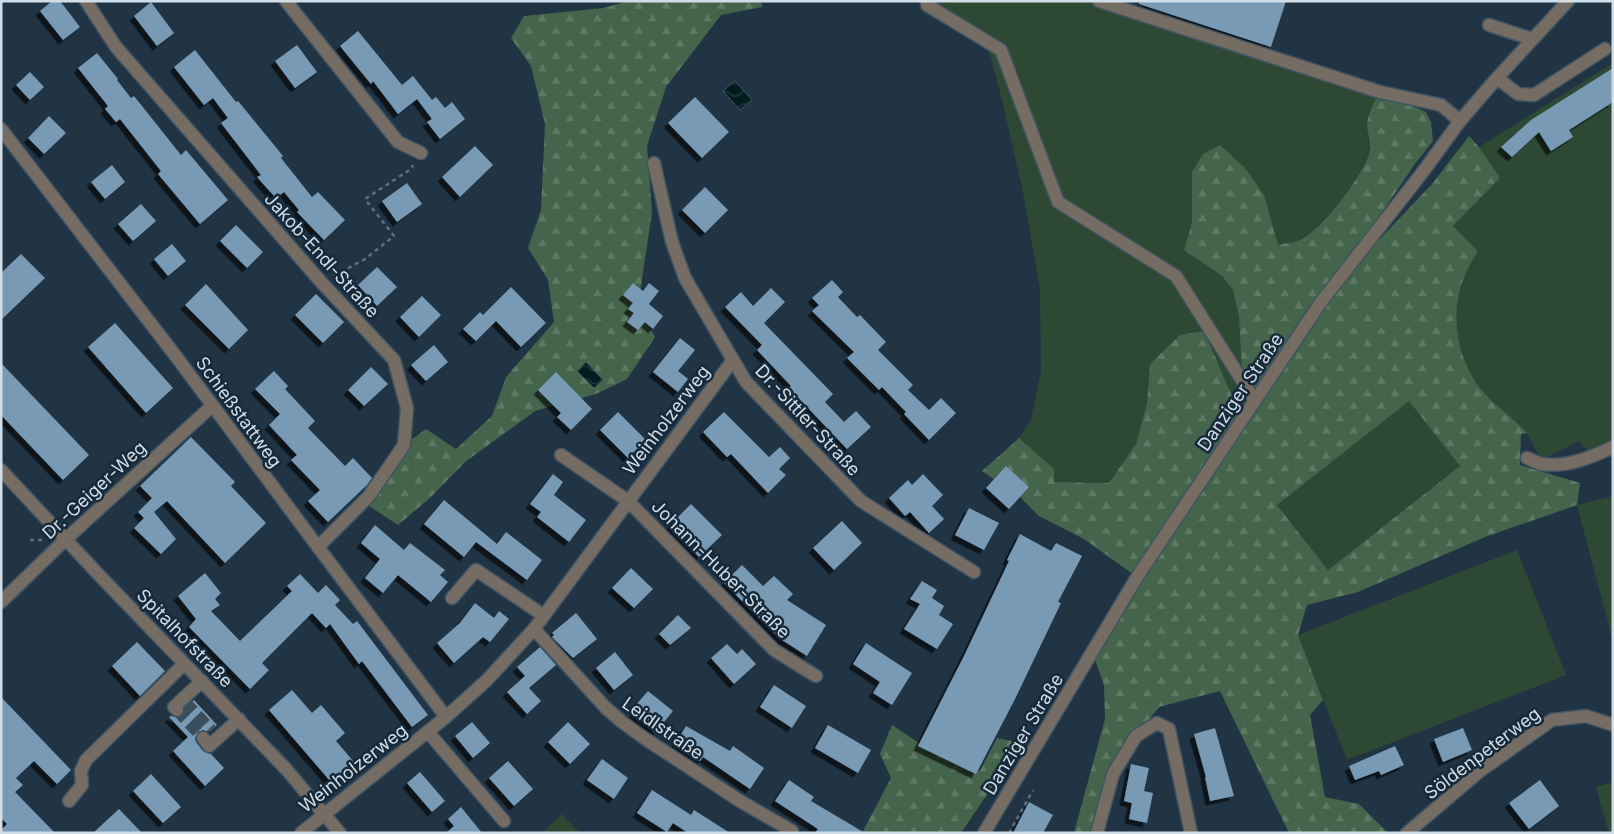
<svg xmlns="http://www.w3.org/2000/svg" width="1614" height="834" font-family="Inter,sans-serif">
  <defs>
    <pattern id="forest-firs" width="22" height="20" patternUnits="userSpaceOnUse" patternTransform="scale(1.25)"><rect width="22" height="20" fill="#44644b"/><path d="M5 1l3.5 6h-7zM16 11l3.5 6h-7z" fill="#5e7a65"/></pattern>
    <pattern id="water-waves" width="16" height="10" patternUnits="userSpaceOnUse" patternTransform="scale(1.25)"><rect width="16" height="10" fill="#021b1e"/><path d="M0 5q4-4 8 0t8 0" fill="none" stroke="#263c3f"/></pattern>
    <filter id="shadow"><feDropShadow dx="-4.5" dy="4.5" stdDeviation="0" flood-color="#0009"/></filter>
  </defs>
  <rect width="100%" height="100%" fill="#203444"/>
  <g fill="#2d4934">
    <path d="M930,1H1096L1380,92L1367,124L1370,152L1356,179L1337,207L1312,231L1297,241L1278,245L1273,231L1192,172V222L1184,250L1222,276L1233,290L1239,318L1242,375L1259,394L1247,412L1232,396L1204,331L1150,364L1147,403L1136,444L1109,483L1054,482L1053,469L1019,438L1031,420L1041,371L1040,289L1022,187L1002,100L987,43Z"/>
    <path d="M1613,63V445L1591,455L1579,441L1541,460C1534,447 1529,434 1519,424C1514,418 1506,415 1501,410C1495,405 1489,399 1484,394C1460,367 1451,324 1460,289C1464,275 1471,263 1478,251L1453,226L1500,178L1479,147Z"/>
    <path d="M1409,400L1460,466L1328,570L1277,505Z"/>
    <path d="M1613,496V641L1577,505Z"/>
    <path d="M1517,550L1566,675L1347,760L1298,635Z"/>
    <path d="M1613,782V833H1609L1596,787Z"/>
    <path d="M562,814L580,833H542Z"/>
  </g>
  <g fill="url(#forest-firs)" fill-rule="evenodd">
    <path d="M629,1H761L762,7L721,15L666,87L647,146L652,212L638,306L655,337L627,379L596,394L535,411L465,462L431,497L398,525L366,504L408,442L426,429L456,449L492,416L506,377L554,322L548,280L528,248L541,210L545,124L531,66L511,38L524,16L603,8Z"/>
    <path d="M1380,92L1426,112L1431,122L1433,141L1415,164L1323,299L1432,184L1469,136L1479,147L1500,178L1453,226L1478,251C1471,263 1464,275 1460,289C1451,324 1460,367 1485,394C1498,409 1515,418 1527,433L1521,434L1520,465L1580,483L1577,505L1485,537L1358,592L1307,605L1298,635L1323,700L1310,715L1325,797L1359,804L1388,833H1289L1220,691L1159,707L1136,736L1113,774L1097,833H1074L1105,719L1104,685L1092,652L1137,577L1084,539L1039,516L1019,496L982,471L1019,438L1054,469V482L1109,483L1136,444L1147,403L1150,364L1180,335L1204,331L1232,396L1247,412L1259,394L1242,375L1239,318L1233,290L1222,276L1184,250L1192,222V172L1203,154L1220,145L1245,168L1264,195L1278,245C1284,243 1291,243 1297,241C1322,231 1360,179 1369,154C1372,146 1368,135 1367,127C1367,115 1374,102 1380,92ZM1409,401L1460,466L1328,570L1277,505Z"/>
    <path d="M892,725L937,755L980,771L997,738L1022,743L961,833H862L891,778L880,754Z"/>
  </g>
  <g fill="url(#water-waves)" stroke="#40565b">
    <path d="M735,81L752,100L740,110L723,91Z"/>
    <path d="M586,362L603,380L594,388L577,371Z"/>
  </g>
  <g fill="#789ab5" filter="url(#shadow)">
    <path d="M52,1H60L80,27L63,40L40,11Z"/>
    <path d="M1139,1H1286L1271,47L1139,4Z"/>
    <path d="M151,2L174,33L157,46L134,16Z"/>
    <path d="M358,31L402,85L413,76L432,100L436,97L445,108L452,102L465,119L440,139L427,122L432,119L417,99L398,114L373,81L371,84L340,46Z"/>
    <path d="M297,45L317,72L295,88L275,61Z"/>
    <path d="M195,50L236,102L238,101L283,156L281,158L312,197L318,192L345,220L324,240L297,212L299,210L284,192L276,198L265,186L257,177L261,175L221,123L228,118L213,98L204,105L174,67Z"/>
    <path d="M97,53L118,79L117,80L131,98L134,96L181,155L186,150L228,200L200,224L158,174L161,171L120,119L116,122L105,109L108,106L78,68Z"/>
    <path d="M1613,68V102L1569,130L1573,137L1551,151L1539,132L1512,157L1501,147L1531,120Z"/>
    <path d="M30,72L44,87L30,100L16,85Z"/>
    <path d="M695,97L729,132L702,158L668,123Z"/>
    <path d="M49,116L66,133L44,154L28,138Z"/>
    <path d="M475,146L493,165L460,197L442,177Z"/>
    <path d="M112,165L125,182L105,199L91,182Z"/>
    <path d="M407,183L422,204L397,222L382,201Z"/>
    <path d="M705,187L728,210L705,233L682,210Z"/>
    <path d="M141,204L156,221L133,241L118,224Z"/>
    <path d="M236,225L263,252L247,268L220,241Z"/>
    <path d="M172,244L186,261L168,276L154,259Z"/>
    <path d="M21,254L45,278L1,320V273Z"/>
    <path d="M377,267L397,287L377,306L358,285Z"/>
    <path d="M832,280L843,292L838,297L857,317L860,315L886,342L878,350L913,385L908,390L929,410L941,398L956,413L929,440L904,414L906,412L882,387L879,390L847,358L854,352L812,311L819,305L812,298Z"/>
    <path d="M633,283L643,291L649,283L659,291L649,304L663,316L653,329L645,322L638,330L627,322L634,313L628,309L633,303L623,295Z"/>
    <path d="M206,284L248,330L229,349L185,305Z"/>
    <path d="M511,287L546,323L521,347L496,321L476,341L463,329L480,312L483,315Z"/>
    <path d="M771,288L785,302L764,323L833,394L825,402L844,422L856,411L871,427L847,449L789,388L791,386L757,350L762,345L725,307L741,292L753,306Z"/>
    <path d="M316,294L344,322L323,343L295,315Z"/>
    <path d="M422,296L441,315L419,337L400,317Z"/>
    <path d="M115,323L173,388L146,413L88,347Z"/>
    <path d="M680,338L695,350L678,371L688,379L678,392L653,372Z"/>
    <path d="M434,345L448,362L426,381L411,365Z"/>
    <path d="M1,363L89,455L63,480L1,415Z"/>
    <path d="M371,367L388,384L364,406L348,390Z"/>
    <path d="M274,371L288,386L285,389L315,421L308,428L345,466L353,458L372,478L367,485L328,522L308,501L320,490L291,460L297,455L269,425L280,414L255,389Z"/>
    <path d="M556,372L592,409L571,430L557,417L561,413L538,390Z"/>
    <path d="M618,412L646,440L628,458L600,430Z"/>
    <path d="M724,412L769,457L780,447L790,458L779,469L786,475L768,493L731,454L727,457L703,432Z"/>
    <path d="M191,437L235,482L231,486L266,523L225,563L167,501L154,512L176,539L161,554L134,528L144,518L138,512L152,498L140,486Z"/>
    <path d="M1006,466L1029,487L1009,509L986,488Z"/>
    <path d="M553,474L563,482L554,495L586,520L569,542L537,517L541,512L530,504Z"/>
    <path d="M923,474L943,495L932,506L944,519L929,533L910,512L905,516L889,498L908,480L912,485Z"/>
    <path d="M444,500L497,544L506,532L542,560L527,580L476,542L464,557L424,524Z"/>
    <path d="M691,504L722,535L699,557L669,526Z"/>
    <path d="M969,508L999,523L984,550L955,535Z"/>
    <path d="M842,521L862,543L834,570L813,548Z"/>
    <path d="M375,525L404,550L410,543L445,570L440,575L448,582L431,602L398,575L383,593L365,578L380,559L361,543Z"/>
    <path d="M1020,534L1051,551L1056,543L1082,556L1058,602L1061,603L1015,699L976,774L918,746L964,656L1009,561L1007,560Z"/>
    <path d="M742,565L763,586L774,576L793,594L787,600L826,625L807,656L779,638L724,583Z"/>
    <path d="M631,568L653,589L634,608L612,588Z"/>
    <path d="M205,573L221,593L215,599L220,605L211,611L240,641L292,591L287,586L300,574L318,593L326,585L340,600L335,605L353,624L357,621L428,715L412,727L362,661L359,664L330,624L326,628L312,613L262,663L269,670L250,689L189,627L196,619L178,596Z"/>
    <path d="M922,581L937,590L932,598L944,606L939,615L953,624L937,649L904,629L920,604L910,599Z"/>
    <path d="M475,603L494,618L499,611L509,619L490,642L483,637L454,663L437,643L460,623Z"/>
    <path d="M576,613L597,639L573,658L552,637L554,635L552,633Z"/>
    <path d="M678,615L691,628L670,645L659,634Z"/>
    <path d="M137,642L165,671L140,696L112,666Z"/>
    <path d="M866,643L912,673L892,705L873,693L880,682L853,664Z"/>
    <path d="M727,644L737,654L742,649L756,664L734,684L711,658Z"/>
    <path d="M540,647L556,665L529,688L541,701L527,714L507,692L525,676L517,667Z"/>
    <path d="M615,652L633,675L614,690L596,668Z"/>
    <path d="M774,685L806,706L792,728L760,707Z"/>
    <path d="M292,690L312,713L321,705L345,733L336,741L354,762L331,782L269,710Z"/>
    <path d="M648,691L673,711L655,733L633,714L637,708L635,706Z"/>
    <path d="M1,697L71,770L57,784L34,761L16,778L23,785L15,792L55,833H1V830L7,824L1,818Z"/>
    <path d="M194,700L217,725L209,732L203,730L198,732L195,738L196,742L203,751L211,754L224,768L205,786L173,751L188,737L169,717L171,716L179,718L182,716L185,708Z"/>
    <path d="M472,722L490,743L473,758L455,736Z"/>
    <path d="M568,722L590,744L570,764L548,742Z"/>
    <path d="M828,725L871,750L858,773L815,748Z"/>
    <path d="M686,726L730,751L733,746L764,768L750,789L703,757L700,761L674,746Z"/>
    <path d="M1215,728L1234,796L1210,801L1205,777H1206L1194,734Z"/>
    <path d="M1463,728L1472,750L1443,762L1434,739Z"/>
    <path d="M1395,746L1404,765L1381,775L1379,771L1355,780L1349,766Z"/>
    <path d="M602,759L628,778L614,799L587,780Z"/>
    <path d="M508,761L533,789L514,806L489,778Z"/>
    <path d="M1131,764L1149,768L1144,791L1153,793L1147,823L1129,819L1132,803L1124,801Z"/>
    <path d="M420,772L445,801L432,812L407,783Z"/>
    <path d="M151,774L181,807L163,823L133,791Z"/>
    <path d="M789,780L814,797L811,801L865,833H815L818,829L775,801Z"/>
    <path d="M1540,780L1559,806L1529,829L1509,803Z"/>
    <path d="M652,790L691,815L694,810L730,833H688L673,823L667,832L637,813Z"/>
    <path d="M1029,802L1053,815L1043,833H1013Z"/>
    <path d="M461,807L482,833H446L454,826L448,819Z"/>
    <path d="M119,809L142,833H93Z"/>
  </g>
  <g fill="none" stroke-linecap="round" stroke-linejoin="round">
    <g stroke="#3b4e5d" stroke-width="12" stroke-dasharray="12 6" stroke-linecap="butt">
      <path d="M185,702L211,730"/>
      <path d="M177,710L203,738"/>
    </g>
    <g stroke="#405362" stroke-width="15">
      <g id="minor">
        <path d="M86,1L116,47L322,283L394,360L407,408L404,445L369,496L318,547"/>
        <path d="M286,1L398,142L421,153"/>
        <path d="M927,1V5L1001,50L1058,202L1176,276L1255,401"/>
        <path d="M1099,1L1380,92L1441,105L1460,121"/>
        <path d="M1489,25L1532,39"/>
        <path d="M1497,78L1518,94L1534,95L1605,49"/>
        <path d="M1,129L178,359L318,547L446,717"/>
        <path d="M654,163L672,242L685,278L746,382L861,501L974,572"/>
        <path d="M561,455L628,501L774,650L816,676"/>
        <path d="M1527,458C1532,460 1537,463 1542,464C1566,468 1592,457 1613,447"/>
        <path d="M1,470L99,575L286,769L340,833"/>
        <path d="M452,598L476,570L543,615"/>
        <path d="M1,602L66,539L212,406"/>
        <path d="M534,629L606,708L622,722L644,738L740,801L792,831"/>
        <path d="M177,710L174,707L202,681"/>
        <path d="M428,732L504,821"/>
        <path d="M203,738L209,746L239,719"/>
        <path d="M69,801L82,785L81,771L86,760L184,664"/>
        <path d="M301,833L446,717L487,680L534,629L733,360"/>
        <path d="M984,833L1137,577L1321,302L1422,173L1460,121L1497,78L1568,1"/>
        <path d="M1097,833L1113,774L1136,736L1157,723L1169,729L1191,833"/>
        <path d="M1407,833L1480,771L1552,720L1586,716L1613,725"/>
      </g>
    </g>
    <g stroke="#5f707e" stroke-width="2.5" stroke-dasharray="4 4" stroke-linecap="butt">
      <path d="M334,276L365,259L394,236L365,199L411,169L413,165"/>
      <path d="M30,540H45"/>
      <path d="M1009,833L1033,790"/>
    </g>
    <use href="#minor" stroke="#756c64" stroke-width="12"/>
  </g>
  <g text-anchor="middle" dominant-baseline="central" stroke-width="5" stroke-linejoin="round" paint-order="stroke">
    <g font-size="18" fill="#d1dee8" stroke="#162a3a">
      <text transform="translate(322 255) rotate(48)">Jakob-Endl-Straße</text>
      <text transform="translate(1240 392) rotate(-56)">Danziger Straße</text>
      <text transform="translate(239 412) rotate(54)">Schießstattweg</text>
      <text transform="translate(666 420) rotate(-53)">Weinholzerweg</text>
      <text transform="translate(808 420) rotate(47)">Dr.-Sittler-Straße</text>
      <text transform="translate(94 490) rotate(-43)">Dr.-Geiger-Weg</text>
      <text transform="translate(721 569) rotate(45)">Johann-Huber-Straße</text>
      <text transform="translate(185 638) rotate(46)">Spitalhofstraße</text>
      <text transform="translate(663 728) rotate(35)">Leidlstraße</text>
      <text transform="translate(1023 734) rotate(-59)">Danziger Straße</text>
      <text transform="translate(1482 753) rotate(-37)">Söldenpeterweg</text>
      <text transform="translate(353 768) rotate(-38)">Weinholzerweg</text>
    </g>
  </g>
  <rect width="1614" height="834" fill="none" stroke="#d1dee8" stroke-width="5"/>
</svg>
